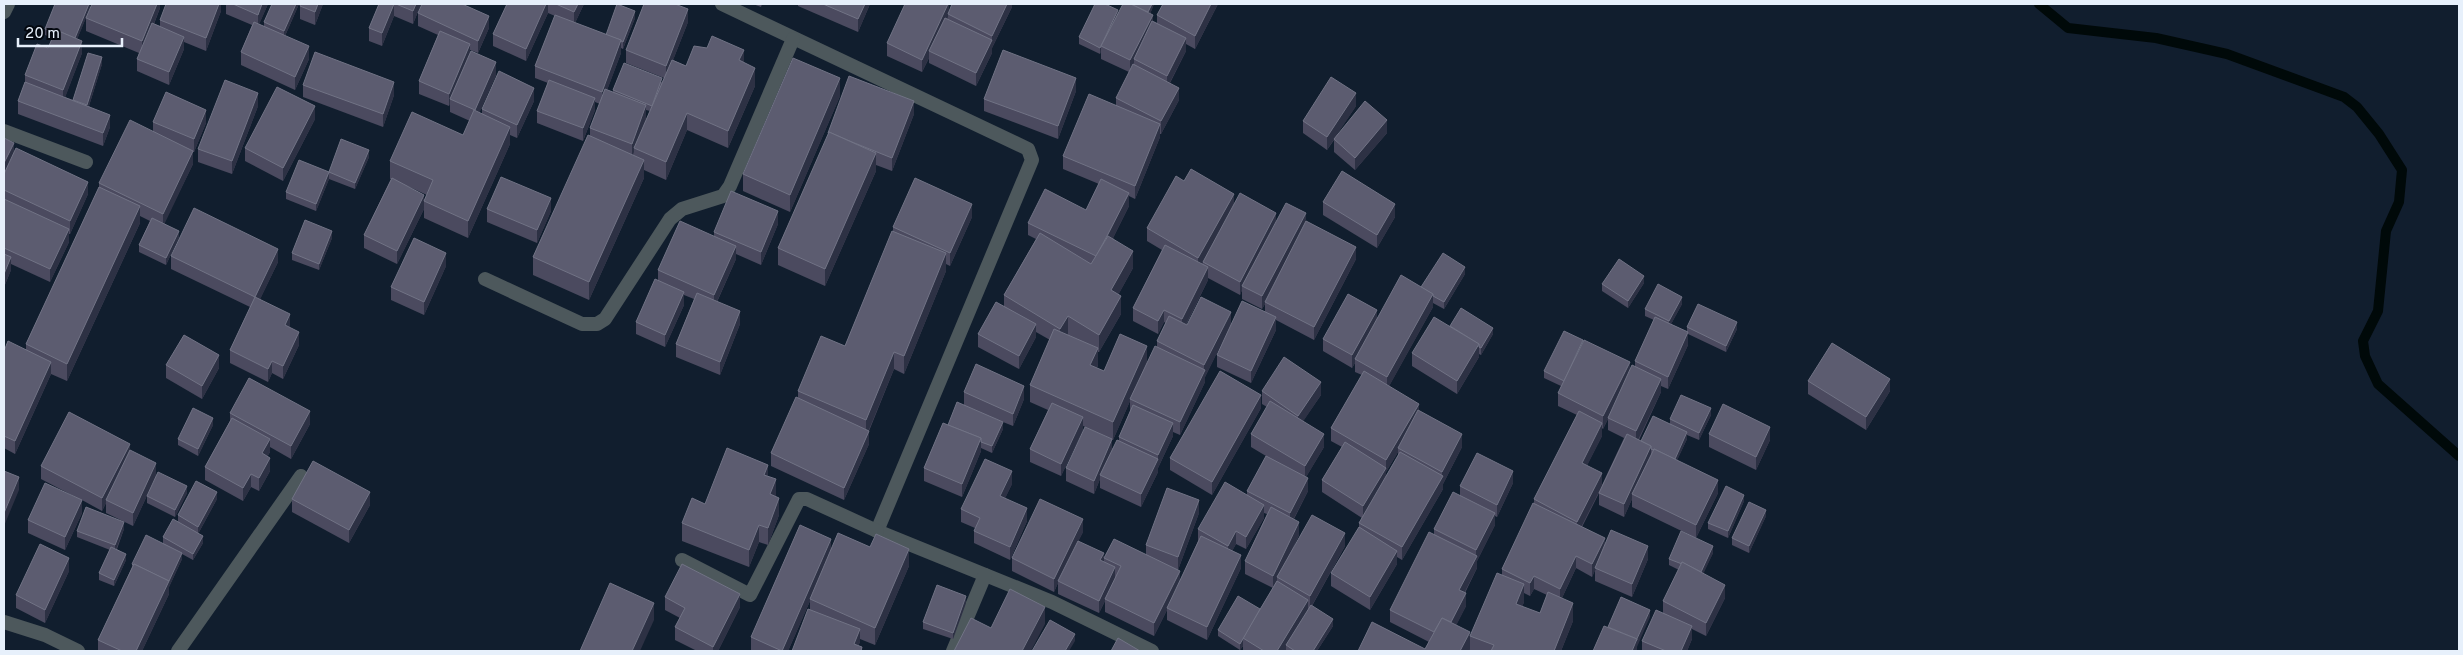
<svg xmlns="http://www.w3.org/2000/svg" width="2463" height="655" font-family="Overpass,sans-serif">
  <rect width="100%" height="100%" fill="#111e2e"/>
  <g fill="none" stroke-linecap="round" stroke-linejoin="round">
    <path stroke="#000909" stroke-width="10" d="M2039,4L2068,28L2156,38L2227,54L2344,97L2357,107L2379,134L2402,170L2399,202L2386,231L2378,311L2363,341L2365,356L2378,384L2459,456"/>
    <g stroke="#4d585c" stroke-width="14">
      <path d="M722,4L1028,149L1032,160L877,531L1052,602L1152,651"/>
      <path d="M4,131L86,162"/>
      <path d="M485,279L582,324H597L605,319L670,219L682,209L723,196L730,186L793,39"/>
      <path d="M682,560L750,595L799,499H807L877,531"/>
      <path d="M4,622L45,635L78,651"/>
      <path d="M178,651L301,476"/>
      <path d="M953,651L985,575"/>
    </g>
    <path stroke="#4d585c" stroke-width="14" d="M4,12L8,4"/>
  </g>
  <g fill="#4b4a5f" fill-rule="evenodd">
    <path d="M90,4V8L77,39L82,53L65,97L73,100L102,64L89,106L110,127L103,146L18,114V101L25,82V75L48,48L52,38L45,35V29Z"/>
    <path d="M160,4V8L154,24L160,26V20L221,4V11L206,51L184,42V49L169,85L137,71V59L139,53L86,31V18Z"/>
    <path d="M226,4H268L259,24L264,26V22L299,4L285,36L309,59L295,90L241,65V52L252,25L226,14Z"/>
    <path d="M323,4L315,25L300,19V6Z"/>
    <path d="M379,4H421L413,24L394,16L382,46L369,41V28Z"/>
    <path d="M507,4H584L575,23L606,35L635,18L623,49L621,48V53L607,90L613,92V90L662,82L664,78L626,63V50L688,22L673,60L686,66L744,63L755,86L728,148L687,130L666,180L644,170V178L589,300L533,275V257L590,136V128L600,104L595,102V110L583,141L537,123V111L548,83L535,78V66L555,16L548,13L526,61L493,46V34ZM646,110L650,111L643,126L646,118Z"/>
    <path d="M753,4H762L761,7Z"/>
    <path d="M798,4H870L858,32L798,6Z"/>
    <path d="M949,4V12L1012,4V7L992,48V53L976,86L929,63V58L922,72L887,56V43Z"/>
    <path d="M1154,4L1150,14L1153,21L1157,23V15L1163,4H1218L1195,49L1186,44V51L1170,83L1179,100L1161,134H1160V137L1135,199L1129,196V206L1113,238L1133,268L1118,295L1121,314L1099,352H1098V365L1097,368L1104,371L1147,364L1157,347V341L1166,323L1164,322L1158,334L1133,321V308L1162,250L1147,241V228L1184,181L1234,204L1276,222L1306,221L1356,259L1314,340L1276,320V330L1251,383L1217,367V355L1226,334L1205,377V382L1180,435L1173,432V436L1158,468V472L1141,507L1100,488V479L1094,494L1066,481V468L1112,449L1119,440V437L1130,411V401L1113,440L1083,426V430L1061,476L1030,462V449L1048,410L1030,402V385L1050,340L1036,332V337L1019,369L978,347V334L1004,306V295L1036,239L1028,235V223L1086,210L1099,184L1063,169V156L1116,105V98L1129,72L1101,59V51L1100,54L1079,44V37L1118,13ZM1208,278L1240,295L1242,290V299L1262,309L1265,304V311L1231,324L1187,325H1186L1208,280Z"/>
    <path d="M418,13L489,28L478,53L470,50V53L496,75L479,113L482,114V109L534,101L517,138L510,135V144L468,238L424,218V209L397,264L364,248V235L391,179H390V161L463,135L470,121L450,112V103L449,106L419,94V81L438,35L418,26ZM407,186L427,195L424,200Z"/>
    <path d="M303,85L394,95L383,127L303,97Z"/>
    <path d="M1076,91L1058,139L984,111V99Z"/>
    <path d="M840,96L790,212L743,191V174Z"/>
    <path d="M258,106L232,174L198,162V149Z"/>
    <path d="M1356,106L1337,134L1387,133L1355,170L1334,152V140L1327,150L1303,133V121Z"/>
    <path d="M914,114L892,171L876,165V171L825,286L778,265V248L828,136V133Z"/>
    <path d="M315,119L283,181L245,161V148Z"/>
    <path d="M153,122L206,123L194,152H193V164L164,223L179,237L166,265L139,252V245L150,221L140,216V223L67,381L51,374L15,454L4,448V351L26,349V344L99,187V183L153,131Z"/>
    <path d="M4,138L14,152L88,194L70,234H69V242L50,282L11,264V270L4,287Z"/>
    <path d="M369,157L355,189L329,179L316,211L286,199V192L329,172Z"/>
    <path d="M1323,202L1395,217L1377,248L1323,215Z"/>
    <path d="M487,209L551,211L537,243L487,222Z"/>
    <path d="M972,217L950,266L946,264V271L904,374L894,369L869,431V444L844,500L771,466V453L798,398V391L845,346L893,231V227Z"/>
    <path d="M778,224L761,265L736,254V259L717,302L740,324L720,375L676,357V344L694,299L684,295V305L665,347L636,334V322L658,280V270L714,237V232Z"/>
    <path d="M332,238L319,270L292,260V253Z"/>
    <path d="M171,256L278,262L260,299L290,327V328L299,345L283,379L272,373L268,382L230,363V350L250,307L171,269Z"/>
    <path d="M446,266L424,315L391,300V287Z"/>
    <path d="M1465,274L1444,309L1433,303V307L1389,386L1462,447L1443,484V489L1402,560L1397,557V564L1370,610L1331,586V573L1359,528V523L1362,518L1322,492V480L1342,447L1331,441V428L1362,375L1355,372V363L1352,368L1323,351V339L1377,318L1421,287ZM1398,452V456L1386,476V472Z"/>
    <path d="M1644,283L1628,308L1602,291V284Z"/>
    <path d="M1682,304L1671,324L1687,332V327L1737,329L1726,352L1688,334V345L1668,389L1661,386V392L1639,440L1641,441L1670,424V419L1711,415L1699,440L1687,435V439L1677,460L1718,493L1696,538L1632,507V499L1624,517L1599,505V493L1582,527L1605,546L1648,559L1632,597L1595,581V570L1592,577L1576,568L1562,598L1573,621L1561,651H1470V636L1502,575V569L1534,503V499L1577,415L1558,406V393L1561,386L1544,378V371H1630L1635,366V361L1654,320L1645,316V309ZM1608,419V430L1624,438L1602,485L1587,465L1602,436V428L1603,429ZM1534,589L1547,595L1540,613L1522,607L1524,602V593L1530,596Z"/>
    <path d="M1450,326L1493,334L1481,355L1479,354V357L1457,394L1412,366V353Z"/>
    <path d="M166,365L219,368L202,399L166,378Z"/>
    <path d="M1808,381L1890,391L1866,430L1808,394Z"/>
    <path d="M1262,391L1321,395L1303,421L1324,447L1306,477L1308,491L1294,519L1299,535L1288,559L1345,546L1312,606L1333,626L1317,651H1286V650L1285,651H1243V646L1240,650L1218,636V630L1260,609L1273,588L1245,574V561L1267,514L1264,513V518L1246,549L1236,544L1232,551L1241,568L1207,640L1167,620V610L1154,636L1105,612V601L1099,613L1058,594V583L1054,592L1012,571V558L1083,532L1078,541L1104,562V558L1146,555V545L1199,513L1178,570L1180,581L1198,541V529L1247,495V491L1266,456L1251,447V434L1267,407L1262,404Z"/>
    <path d="M964,392L1024,399L1013,426L993,418L1003,429L992,453L981,448V451L962,497L924,481V468L948,425L964,405Z"/>
    <path d="M1261,408L1212,495L1170,470V458Z"/>
    <path d="M230,413L310,424L291,459L270,447V452L267,457L270,471L259,491L251,487L243,501L205,480V467L230,421Z"/>
    <path d="M213,425L198,456L178,445V439Z"/>
    <path d="M1709,434L1770,440L1756,470L1709,447Z"/>
    <path d="M130,450L156,476L133,526L106,513V503L102,511L82,500V513L65,550L28,533V520L81,500L41,479V466Z"/>
    <path d="M768,476L776,496L779,515L768,545L759,542L749,567L682,541V523L705,504Z"/>
    <path d="M1513,483L1497,517L1495,516V525L1477,561V568L1465,593L1466,606L1456,625L1470,649L1469,651H1358L1425,649L1429,642L1390,622V610L1434,534V529L1460,495V486Z"/>
    <path d="M1012,484L1005,498L1027,521L1010,560L974,543V531L975,528L961,522V509Z"/>
    <path d="M187,493L175,517L147,503V496Z"/>
    <path d="M217,499L198,534L203,543L193,560L182,554V559L169,587V594L142,651H98V640L132,567V564L163,543V537L178,522V515Z"/>
    <path d="M292,499L370,505L349,543L292,512Z"/>
    <path d="M1744,501L1728,538L1708,529V523Z"/>
    <path d="M1766,516L1749,553L1732,545V538Z"/>
    <path d="M124,529L117,549L126,560L114,586L99,580V573L110,550L77,537V531Z"/>
    <path d="M831,549L909,566L875,645L860,639V642L858,646L862,651L810,610V601L788,651H754L751,650V637Z"/>
    <path d="M1713,553L1703,573L1725,598L1706,636L1692,629V639L1687,651H1642V641L1663,613V601L1679,570L1669,565V559Z"/>
    <path d="M69,571L45,623L16,608V595Z"/>
    <path d="M665,597L740,607L718,651H697L675,640V627L680,618L665,610Z"/>
    <path d="M966,603L953,639L923,629V622Z"/>
  </g>
  <g fill="#2d3144">
    <path d="M89,4H90V8L74,47V40Z"/>
    <path d="M157,4H160V8L142,54V41Z"/>
    <path d="M219,4H221V11L206,51V38Z"/>
    <path d="M262,4H268L258,27V15Z"/>
    <path d="M296,4H299L284,38V31Z"/>
    <path d="M318,4H323L315,25V12Z"/>
    <path d="M394,4V16L382,46V33Z"/>
    <path d="M416,4H421L413,24V11Z"/>
    <path d="M546,4H548V13L526,61V49Z"/>
    <path d="M578,4H584L574,25V12Z"/>
    <path d="M865,4H870L858,32V19Z"/>
    <path d="M947,4H949V15L948,14V17L932,52L929,51V58L922,72V60Z"/>
    <path d="M1007,4H1012V7L992,48V36Z"/>
    <path d="M1152,4H1154L1148,19V12Z"/>
    <path d="M1211,4H1218L1195,49V36Z"/>
    <path d="M688,9V22L666,78V66Z"/>
    <path d="M1118,10V17L1101,46V51L1100,54V48Z"/>
    <path d="M635,11V18L623,49V42Z"/>
    <path d="M1153,15V28L1134,59V65L1130,73V60Z"/>
    <path d="M489,16V28L478,53V41Z"/>
    <path d="M184,37V49L169,85V72Z"/>
    <path d="M1186,38V51L1167,88V76Z"/>
    <path d="M621,40V53L602,104V92Z"/>
    <path d="M992,40V53L976,86V73Z"/>
    <path d="M82,41V53L63,103V90Z"/>
    <path d="M470,44V57L450,99V103L449,106V94Z"/>
    <path d="M309,46V59L295,90V77Z"/>
    <path d="M744,50V68L739,60Z"/>
    <path d="M102,57V64L87,112V105Z"/>
    <path d="M496,62V75L475,123V110Z"/>
    <path d="M755,68V86L728,148V131Z"/>
    <path d="M840,78V96L790,212V195Z"/>
    <path d="M1076,78V91L1058,139V126Z"/>
    <path d="M394,82V95L383,127V114Z"/>
    <path d="M534,88V101L517,138V125Z"/>
    <path d="M1179,88V100L1161,134V121Z"/>
    <path d="M258,93V106L232,174V161Z"/>
    <path d="M1356,93V106L1327,150V137Z"/>
    <path d="M595,98V110L583,141V128Z"/>
    <path d="M914,101V114L892,171V158Z"/>
    <path d="M646,105V118L635,149L634,148V152L632,157V144Z"/>
    <path d="M315,106V119L283,181V168Z"/>
    <path d="M206,110V123L194,152V139Z"/>
    <path d="M687,113V130L666,180V162Z"/>
    <path d="M110,115V127L103,146V133Z"/>
    <path d="M1387,120V133L1355,170V158Z"/>
    <path d="M1160,124V137L1135,199V186Z"/>
    <path d="M510,127V144L468,238V221Z"/>
    <path d="M14,143V156L4,176V163Z"/>
    <path d="M369,150V157L355,189V183Z"/>
    <path d="M193,151V164L163,227V214Z"/>
    <path d="M876,153V171L825,286V269Z"/>
    <path d="M644,160V178L589,300V282Z"/>
    <path d="M329,172V179L316,211V204Z"/>
    <path d="M88,182V194L70,234V221Z"/>
    <path d="M1129,193V206L1097,270V257Z"/>
    <path d="M1234,194V206L1198,271V258Z"/>
    <path d="M424,195V209L397,264V251Z"/>
    <path d="M551,198V211L537,243V230Z"/>
    <path d="M972,204V217L950,266V253Z"/>
    <path d="M1395,204V217L1377,248V235Z"/>
    <path d="M140,206V223L67,381V364Z"/>
    <path d="M778,211V224L761,265V252Z"/>
    <path d="M1276,213V226L1242,286V290L1240,295V282Z"/>
    <path d="M1306,213V226L1265,302V304L1262,309V296Z"/>
    <path d="M69,229V242L50,282V269Z"/>
    <path d="M179,231V237L166,265V258Z"/>
    <path d="M332,231V238L319,270V264Z"/>
    <path d="M736,246V259L714,308V295Z"/>
    <path d="M1356,247V259L1314,340V327Z"/>
    <path d="M278,249V262L255,310V297Z"/>
    <path d="M1133,251V268L1111,308V290Z"/>
    <path d="M446,253V266L424,315V302Z"/>
    <path d="M946,253V271L904,374V356Z"/>
    <path d="M11,257V270L4,287V274Z"/>
    <path d="M1208,267V280L1182,332V319Z"/>
    <path d="M1465,267V274L1444,309V302Z"/>
    <path d="M1644,276V283L1628,308V301Z"/>
    <path d="M684,292V305L665,347V335Z"/>
    <path d="M1433,294V307L1387,390V377Z"/>
    <path d="M1121,296V314L1099,352V335Z"/>
    <path d="M1682,297V304L1669,328V321Z"/>
    <path d="M1164,310V322L1158,334V321Z"/>
    <path d="M1377,310V322L1355,359V363L1352,368V355Z"/>
    <path d="M740,311V324L720,375V362Z"/>
    <path d="M1231,312V325L1205,377V382L1180,435V422L1204,370V365Z"/>
    <path d="M290,314V327L285,338V325Z"/>
    <path d="M1068,316V334L1060,346V329Z"/>
    <path d="M1276,317V330L1251,383V371Z"/>
    <path d="M1737,322V329L1726,352V346Z"/>
    <path d="M1036,324V337L1019,369V356Z"/>
    <path d="M1493,328V334L1481,355V348Z"/>
    <path d="M299,332V345L283,379V366Z"/>
    <path d="M1688,332V345L1668,389V377Z"/>
    <path d="M1479,344V357L1457,394V381Z"/>
    <path d="M1147,346V364L1130,399V401L1113,440V422Z"/>
    <path d="M1098,348V365L1090,382V365Z"/>
    <path d="M894,352V369L866,437V420Z"/>
    <path d="M219,355V368L202,399V386Z"/>
    <path d="M272,361V373L268,382V369Z"/>
    <path d="M51,362V374L15,454V441Z"/>
    <path d="M1630,362V375L1608,418V419L1603,429V416Z"/>
    <path d="M1661,379V392L1636,444V431Z"/>
    <path d="M1890,379V391L1866,430V417Z"/>
    <path d="M1321,382V395L1298,429V416Z"/>
    <path d="M1024,386V399L1013,426V414Z"/>
    <path d="M1261,395V408L1212,495V482Z"/>
    <path d="M1419,404V416L1398,448V452L1386,472V481L1363,519V506L1386,468V460Z"/>
    <path d="M1711,408V415L1699,440V433Z"/>
    <path d="M310,411V424L291,459V446Z"/>
    <path d="M1083,417V430L1061,476V464Z"/>
    <path d="M213,418V425L198,456V449Z"/>
    <path d="M1003,422V429L992,453V446Z"/>
    <path d="M1173,423V436L1158,468V455Z"/>
    <path d="M1602,423V436L1582,476V463Z"/>
    <path d="M1770,427V440L1756,470V457Z"/>
    <path d="M869,431V444L844,500V488Z"/>
    <path d="M1687,432V439L1674,467V460Z"/>
    <path d="M1324,434V447L1305,479V466Z"/>
    <path d="M1462,434V447L1443,484V489L1402,560V547L1442,477V472Z"/>
    <path d="M981,438V451L962,497V484Z"/>
    <path d="M270,439V452L262,466V453Z"/>
    <path d="M1112,439V452L1100,475V479L1094,494V481Z"/>
    <path d="M130,444V456L106,500V503L102,511V498Z"/>
    <path d="M1651,446V458L1632,494V499L1624,517V504Z"/>
    <path d="M270,458V471L259,491V478Z"/>
    <path d="M1158,459V472L1141,507V494Z"/>
    <path d="M156,463V476L133,526V513Z"/>
    <path d="M768,465V482L764,475Z"/>
    <path d="M1012,471V484L1000,509V496Z"/>
    <path d="M1513,471V483L1497,517V505Z"/>
    <path d="M1602,473V486L1577,535V522Z"/>
    <path d="M251,474V487L243,501V488Z"/>
    <path d="M19,477V490L4,526V513Z"/>
    <path d="M1308,478V491L1290,526V513Z"/>
    <path d="M776,479V497L770,494Z"/>
    <path d="M1718,480V493L1696,538V525Z"/>
    <path d="M187,486V493L175,517V510Z"/>
    <path d="M217,492V499L198,534V527Z"/>
    <path d="M370,492V505L349,543V530Z"/>
    <path d="M1744,495V501L1728,538V531Z"/>
    <path d="M779,498V515L768,545V528Z"/>
    <path d="M82,500V513L65,550V537Z"/>
    <path d="M1199,500V513L1178,570V557Z"/>
    <path d="M1264,505V518L1246,549V537Z"/>
    <path d="M1027,508V521L1010,560V547Z"/>
    <path d="M1766,510V516L1749,553V546Z"/>
    <path d="M1495,513V525L1477,561V568L1459,603V590L1476,558V550Z"/>
    <path d="M1083,519V532L1059,582L1058,581V583L1054,592V579Z"/>
    <path d="M124,522V529L115,552V545Z"/>
    <path d="M1299,522V535L1278,578L1277,577V580L1273,588V576Z"/>
    <path d="M759,525V542L749,567V550Z"/>
    <path d="M1236,531V544L1228,559V546Z"/>
    <path d="M1345,533V546L1310,609V596Z"/>
    <path d="M203,536V543L193,560V554Z"/>
    <path d="M1605,538V551L1592,577V564Z"/>
    <path d="M831,539V552L810,599V601L788,651H782Z"/>
    <path d="M1648,546V559L1632,597V584Z"/>
    <path d="M1713,546V553L1701,579V572Z"/>
    <path d="M909,549V566L875,645V628Z"/>
    <path d="M1397,551V564L1370,610V597Z"/>
    <path d="M182,553V559L169,587V594L142,651H136Z"/>
    <path d="M1104,553V566L1100,560Z"/>
    <path d="M126,554V560L114,586V580Z"/>
    <path d="M1241,555V568L1207,640V627Z"/>
    <path d="M1576,556V568L1560,602V589Z"/>
    <path d="M69,558V571L45,623V610Z"/>
    <path d="M1115,567V580L1105,599V601L1099,613V601Z"/>
    <path d="M1180,571V584L1167,608V610L1154,636V623Z"/>
    <path d="M1534,576V589L1530,596V583Z"/>
    <path d="M1524,584V602L1516,622V604Z"/>
    <path d="M1725,585V598L1706,636V623Z"/>
    <path d="M1466,593V606L1451,636V623Z"/>
    <path d="M740,594V607L718,651H713V647Z"/>
    <path d="M966,596V603L953,639V633Z"/>
    <path d="M1308,600V613L1286,645V650L1285,651H1277Z"/>
    <path d="M654,603V620L640,651H632Z"/>
    <path d="M1573,603V621L1561,651H1554Z"/>
    <path d="M1045,607V624L1031,651H1022Z"/>
    <path d="M1650,610V617L1637,647V651H1632Z"/>
    <path d="M1333,619V626L1317,651H1313Z"/>
    <path d="M1692,626V639L1687,651H1681Z"/>
    <path d="M860,629V642L856,651L854,644Z"/>
    <path d="M1470,632V649L1469,651H1460Z"/>
    <path d="M1075,634V641L1069,651H1065Z"/>
    <path d="M1243,639V646L1240,650V644Z"/>
  </g>
  <g fill="#5c5c70" stroke="#717385">
    <path d="M55,4H89L75,38L56,30L55,32L45,29Z"/>
    <path d="M92,4H157L142,41L86,18Z"/>
    <path d="M166,4H219L206,38L160,20Z"/>
    <path d="M233,4H262L258,15Z"/>
    <path d="M272,4H296L284,31L264,22Z"/>
    <path d="M301,4H318L315,12L300,6Z"/>
    <path d="M379,4H394L382,33L369,28Z"/>
    <path d="M396,4H416L413,11Z"/>
    <path d="M422,4H462L489,16L478,41L418,13Z"/>
    <path d="M507,4H546L526,49L493,34Z"/>
    <path d="M556,4H578L574,12Z"/>
    <path d="M617,4L635,11L623,42L621,41V40L606,35Z"/>
    <path d="M644,4H675L688,9L666,66L626,50Z"/>
    <path d="M823,4H865L858,19Z"/>
    <path d="M905,4H948L922,60L887,43Z"/>
    <path d="M952,4H1007L992,36L948,14Z"/>
    <path d="M1095,4H1105L1118,10L1100,48L1079,37Z"/>
    <path d="M1123,4H1131L1153,15L1130,60L1101,46Z"/>
    <path d="M1131,4H1152L1148,12Z"/>
    <path d="M1163,4H1211L1195,36L1157,15Z"/>
    <path d="M555,15L621,40L602,92L535,66Z"/>
    <path d="M945,18L992,40L976,73L929,51Z"/>
    <path d="M1152,21L1186,38L1167,76L1134,59Z"/>
    <path d="M254,22L309,46L295,77L241,52Z"/>
    <path d="M152,23L184,37L169,72L137,59Z"/>
    <path d="M56,30L82,41L63,90L25,75L37,44L48,48Z"/>
    <path d="M440,31L470,44L449,94L419,81Z"/>
    <path d="M712,36L744,50L739,60L755,68L728,131L687,113L666,162L634,148L672,60L686,66L694,46L707,48Z"/>
    <path d="M1003,50L1076,78L1058,126L984,99Z"/>
    <path d="M471,51L496,62L475,110L450,99Z"/>
    <path d="M315,52L394,82L383,114L303,85Z"/>
    <path d="M88,53L102,57L87,105L73,100Z"/>
    <path d="M793,58L840,78L790,195L743,174Z"/>
    <path d="M624,63L662,78L652,106L613,90Z"/>
    <path d="M1133,64L1179,88L1161,121L1116,98Z"/>
    <path d="M499,71L534,88L517,125L482,109Z"/>
    <path d="M849,76L914,101L892,158L852,142L829,132V133H828Z"/>
    <path d="M1331,77L1356,93L1327,137L1303,121Z"/>
    <path d="M225,80L258,93L232,161L198,149Z"/>
    <path d="M549,80L595,98L583,128L537,111Z"/>
    <path d="M25,82L110,115L103,133L18,101Z"/>
    <path d="M277,87L315,106L283,168L245,148Z"/>
    <path d="M605,89L646,105L632,144L590,128Z"/>
    <path d="M166,92L206,110L194,139L153,122Z"/>
    <path d="M1089,94L1160,124L1135,186L1063,156Z"/>
    <path d="M1365,101L1387,120L1355,158L1334,139Z"/>
    <path d="M474,110L510,127L468,221L424,201L433,180L390,161L412,112L463,135Z"/>
    <path d="M130,120L193,151L163,214L99,183Z"/>
    <path d="M829,132L876,153L825,269L778,248Z"/>
    <path d="M588,135L644,160L589,282L533,257Z"/>
    <path d="M4,138L14,143L4,163Z"/>
    <path d="M341,139L369,150L355,183L329,172Z"/>
    <path d="M16,148L88,182L70,221L4,190V174Z"/>
    <path d="M299,160L329,172L316,204L286,192Z"/>
    <path d="M1191,169L1234,194L1198,258L1147,228L1176,176L1184,181Z"/>
    <path d="M1342,171L1395,204L1377,235L1323,202Z"/>
    <path d="M501,177L551,198L537,230L487,209Z"/>
    <path d="M392,178L424,195L397,251L364,235Z"/>
    <path d="M915,178L972,204L950,253L893,227Z"/>
    <path d="M1101,179L1129,193L1107,236L1096,256L1028,223L1045,189L1086,210Z"/>
    <path d="M99,187L140,206L67,364L26,344Z"/>
    <path d="M731,191L778,211L761,252L714,232Z"/>
    <path d="M1240,193L1276,213L1240,282L1203,262Z"/>
    <path d="M4,199L69,229L50,269L4,248Z"/>
    <path d="M1286,203L1306,213L1262,296L1242,286Z"/>
    <path d="M194,208L278,249L255,297L171,256Z"/>
    <path d="M152,218L179,231L166,258L139,245Z"/>
    <path d="M305,220L332,231L319,264L292,253Z"/>
    <path d="M680,221L736,246L714,295L658,270Z"/>
    <path d="M1306,221L1356,247L1314,327L1265,302Z"/>
    <path d="M892,231L946,253L904,356L894,352L866,420L798,391L821,336L845,346Z"/>
    <path d="M1040,233L1091,264L1108,236L1133,251L1111,290L1121,296L1099,335L1068,316L1060,329L1004,295Z"/>
    <path d="M414,238L446,253L424,302L391,287Z"/>
    <path d="M1165,245L1208,267L1182,319L1164,310L1158,321L1133,308Z"/>
    <path d="M1443,253L1465,267L1444,302L1433,296V294L1421,287Z"/>
    <path d="M4,254L11,257L4,274Z"/>
    <path d="M1619,259L1644,276L1628,301L1602,284Z"/>
    <path d="M1401,275L1433,294L1387,377L1355,359Z"/>
    <path d="M655,279L684,292L665,335L636,322Z"/>
    <path d="M1658,284L1682,297L1669,321L1645,309Z"/>
    <path d="M697,293L740,311L720,362L676,344Z"/>
    <path d="M1348,294L1377,310L1352,355L1323,339Z"/>
    <path d="M255,297L290,314L285,325L299,332L283,366L272,361L268,369L230,350Z"/>
    <path d="M1201,297L1231,312L1204,365L1157,341L1169,316L1187,325Z"/>
    <path d="M1242,301L1276,317L1251,371L1217,355Z"/>
    <path d="M996,302L1036,324L1019,356L978,334Z"/>
    <path d="M1698,304L1737,322L1726,346L1687,327Z"/>
    <path d="M1461,308L1493,328L1481,348L1479,347V344L1450,326Z"/>
    <path d="M1434,317L1479,344L1457,381L1412,353Z"/>
    <path d="M1655,317L1688,332L1668,377L1635,361Z"/>
    <path d="M1054,329L1098,348L1090,365L1104,371L1120,334L1147,346L1113,422L1030,385Z"/>
    <path d="M1564,331L1583,340L1564,381L1544,371Z"/>
    <path d="M184,335L219,355L202,386L166,365Z"/>
    <path d="M1584,340L1630,362L1603,416L1558,393Z"/>
    <path d="M8,341L51,362L15,441L4,436V351Z"/>
    <path d="M1832,343L1890,379L1866,417L1808,381Z"/>
    <path d="M1155,346L1205,370L1180,422L1130,399Z"/>
    <path d="M1284,357L1321,382L1298,416L1262,391Z"/>
    <path d="M976,364L1024,386L1013,414L964,392Z"/>
    <path d="M1632,365L1661,379L1636,431L1608,418Z"/>
    <path d="M1220,371L1261,395L1212,482L1170,458Z"/>
    <path d="M1364,371L1419,404L1386,460L1331,428Z"/>
    <path d="M249,378L310,411L291,446L230,413Z"/>
    <path d="M1681,395L1711,408L1699,433L1670,419Z"/>
    <path d="M796,397L869,431L844,488L771,453Z"/>
    <path d="M1270,401L1324,434L1305,466L1251,434Z"/>
    <path d="M957,402L1003,422L992,446L981,442V438L948,425Z"/>
    <path d="M1052,403L1083,417L1061,464L1030,449Z"/>
    <path d="M1723,404L1770,427L1756,457L1709,434Z"/>
    <path d="M1133,405L1173,423L1158,455L1119,437Z"/>
    <path d="M193,408L213,418L198,449L178,439Z"/>
    <path d="M1418,410L1462,434L1442,472L1398,448Z"/>
    <path d="M1579,411L1602,423L1582,463L1602,473L1577,522L1534,499Z"/>
    <path d="M69,412L130,444L102,498L41,466Z"/>
    <path d="M1653,416L1687,432L1675,459L1654,449L1653,450L1651,449V446L1641,441Z"/>
    <path d="M232,418L270,439L262,453L270,458L259,478L251,474L243,488L205,467Z"/>
    <path d="M943,423L981,438L962,484L924,468Z"/>
    <path d="M1085,427L1112,439L1094,481L1066,468Z"/>
    <path d="M1627,434L1651,446L1624,504L1599,493Z"/>
    <path d="M1117,440L1158,459L1141,494L1100,475Z"/>
    <path d="M1345,442L1386,468L1363,506L1322,480Z"/>
    <path d="M727,448L768,465L764,475L776,479L770,494L779,498L768,528L759,525L749,550L682,523L692,498L705,504Z"/>
    <path d="M1654,449L1718,480L1696,525L1632,494Z"/>
    <path d="M130,450L156,463L133,513L106,500Z"/>
    <path d="M1400,452L1443,476L1402,547L1359,523Z"/>
    <path d="M1477,453L1513,471L1497,505L1460,486Z"/>
    <path d="M1266,456L1308,478L1290,513L1247,491Z"/>
    <path d="M985,459L1012,471L1000,496L1027,508L1010,547L974,531L980,518L961,509Z"/>
    <path d="M313,461L370,492L349,530L292,499Z"/>
    <path d="M4,471L19,477L4,513Z"/>
    <path d="M158,472L187,486L175,510L147,496Z"/>
    <path d="M196,481L217,492L198,527L178,515Z"/>
    <path d="M1225,482L1264,505L1246,537L1236,531L1228,546L1198,529Z"/>
    <path d="M45,483L82,500L65,537L28,520Z"/>
    <path d="M1726,486L1744,495L1728,531L1708,523Z"/>
    <path d="M1167,488L1199,500L1178,557L1146,545Z"/>
    <path d="M1453,492L1495,513L1476,550L1434,529Z"/>
    <path d="M1040,499L1083,519L1054,579L1012,558Z"/>
    <path d="M1749,502L1766,510L1749,546L1732,538Z"/>
    <path d="M1533,503L1605,538L1592,564L1576,556L1560,589L1534,576L1530,583L1502,569Z"/>
    <path d="M86,507L124,522L115,545L77,531Z"/>
    <path d="M1271,507L1299,522L1273,576L1245,561Z"/>
    <path d="M1312,515L1345,533L1310,596L1277,577Z"/>
    <path d="M173,519L203,536L193,554L163,537Z"/>
    <path d="M800,525L831,539L782,651L751,637Z"/>
    <path d="M1359,527L1397,551L1370,597L1331,573Z"/>
    <path d="M1611,530L1648,546L1632,584L1595,568Z"/>
    <path d="M1681,531L1713,546L1701,572L1682,562V564L1669,559Z"/>
    <path d="M1429,532L1477,556L1459,590L1466,593L1451,622L1442,618L1434,632L1390,610Z"/>
    <path d="M838,533L870,547L876,534L909,549L875,628L810,599Z"/>
    <path d="M146,535L182,553L169,581L134,564L133,565L132,564Z"/>
    <path d="M1201,536L1241,555L1207,627L1167,608Z"/>
    <path d="M1114,539L1180,571L1154,623L1105,599L1121,566L1104,558Z"/>
    <path d="M1078,541L1104,553L1100,560L1115,567L1099,601L1058,581Z"/>
    <path d="M40,544L69,558L45,610L16,595Z"/>
    <path d="M111,547L126,554L114,580L99,573Z"/>
    <path d="M1682,562L1725,585L1706,623L1663,601Z"/>
    <path d="M134,564L169,581L136,651H122L98,640Z"/>
    <path d="M682,564L740,594L713,647L675,627L685,608L665,597Z"/>
    <path d="M1497,573L1524,584L1516,604L1540,613L1548,592L1573,603L1554,651H1491L1494,645L1470,636Z"/>
    <path d="M1277,581L1308,600L1277,651H1264L1243,638Z"/>
    <path d="M610,583L654,603L632,651H580Z"/>
    <path d="M937,585L966,596L953,633L923,622Z"/>
    <path d="M1010,589L1045,607L1022,651H954L971,618L991,628Z"/>
    <path d="M1238,596L1260,609L1240,644L1218,630Z"/>
    <path d="M1621,597L1650,610L1636,641L1637,639L1608,627Z"/>
    <path d="M1311,605L1333,619L1313,651H1295L1286,645Z"/>
    <path d="M808,609L860,629L854,644L862,647L861,651H792Z"/>
    <path d="M1656,610L1692,626L1681,651H1666L1642,641Z"/>
    <path d="M1442,618L1470,632L1460,651H1358L1372,622L1425,649Z"/>
    <path d="M1050,620L1075,634L1065,651H1032Z"/>
    <path d="M1604,626L1637,639L1632,651H1593Z"/>
    <path d="M1118,638L1140,651H1111Z"/>
  </g>
  <rect width="2463" height="655" fill="none" stroke="#e7f0fb" stroke-width="10"/>
  <path d="M18 38v8h104v-8" fill="none" stroke="#e7f0fb" stroke-width="2.5"/>
  <text x="25" y="38" font-size="15" fill="#e7f0fb" stroke="#04080f" stroke-width="4" paint-order="stroke">20 m</text>
</svg>
